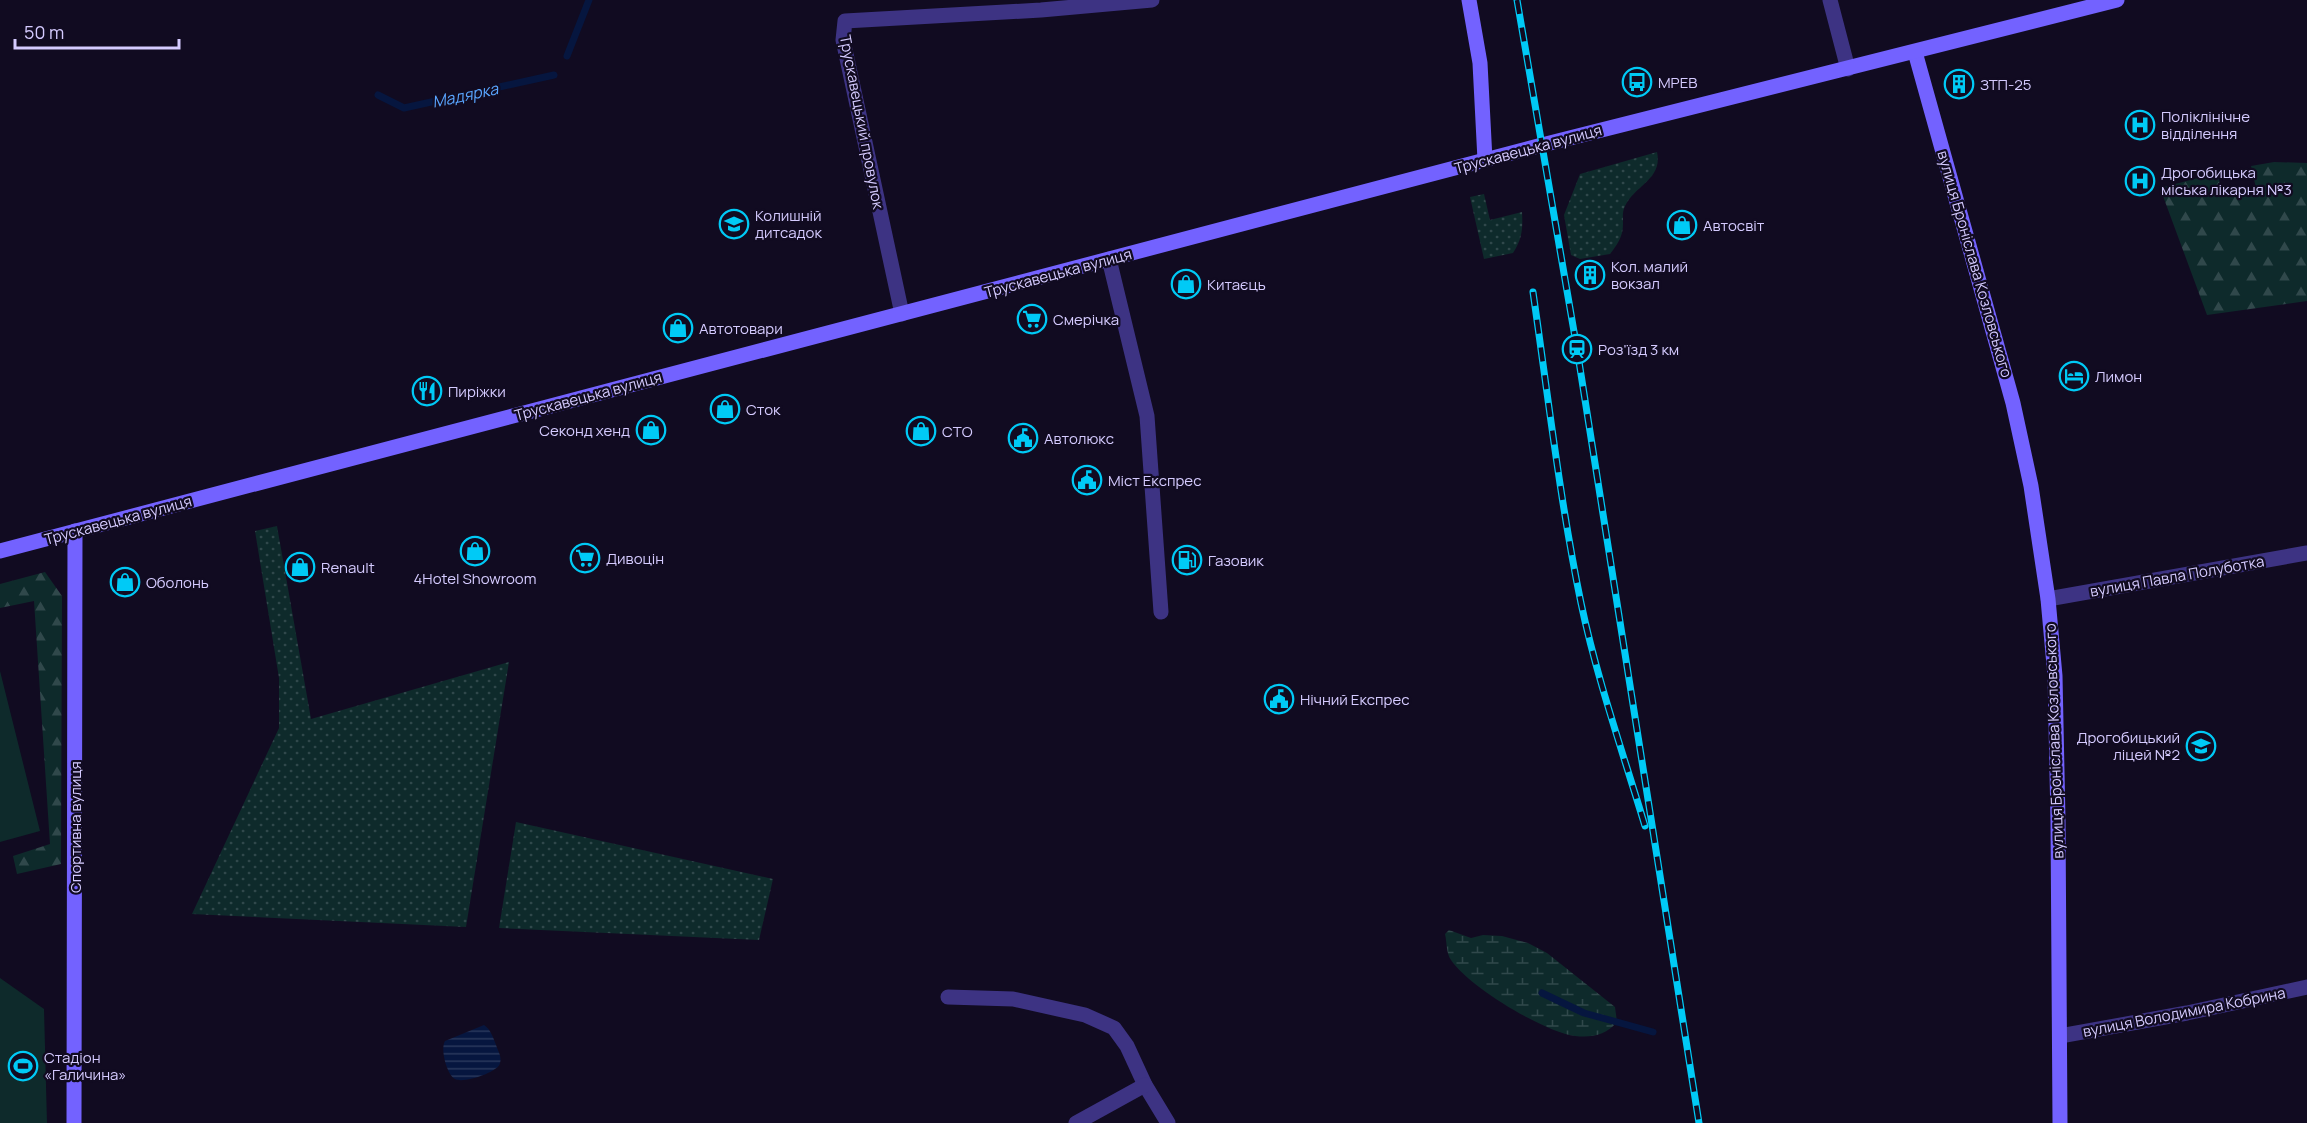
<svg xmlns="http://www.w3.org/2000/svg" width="2307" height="1123" font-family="Manrope,sans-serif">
  <defs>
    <pattern id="grass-dots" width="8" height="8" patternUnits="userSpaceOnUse" patternTransform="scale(1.5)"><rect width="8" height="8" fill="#0e2a2b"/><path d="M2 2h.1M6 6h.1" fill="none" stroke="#30484b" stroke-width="1.8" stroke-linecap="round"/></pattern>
    <pattern id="forest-firs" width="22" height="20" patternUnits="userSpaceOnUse" patternTransform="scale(1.5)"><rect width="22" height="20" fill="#0e2a2b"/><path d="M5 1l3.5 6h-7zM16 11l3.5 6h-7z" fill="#30484b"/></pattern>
    <pattern id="wetland-marsh" width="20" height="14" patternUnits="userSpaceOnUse" patternTransform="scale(1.5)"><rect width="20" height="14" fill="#0e2a2b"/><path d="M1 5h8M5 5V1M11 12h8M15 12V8" fill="none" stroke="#30484b"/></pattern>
    <pattern id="water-rules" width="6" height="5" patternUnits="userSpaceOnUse" patternTransform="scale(1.5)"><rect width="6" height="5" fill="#06163f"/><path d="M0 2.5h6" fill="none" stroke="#29375c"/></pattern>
  </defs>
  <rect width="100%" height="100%" fill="#110b21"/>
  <g fill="url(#grass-dots)">
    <path d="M1657,152C1663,179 1635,185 1625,206C1622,212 1623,218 1623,224C1623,237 1617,245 1610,254L1580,259L1571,255L1564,215L1580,174Z"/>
    <path d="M1484,194L1490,220L1522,212C1523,229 1522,239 1513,253L1484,259L1470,197Z"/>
    <path d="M277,526L311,719L509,662L466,927L192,914L279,728V678L255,531Z"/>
    <path d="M516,822L773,879L759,940L499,928Z"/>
  </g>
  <g fill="url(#forest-firs)">
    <path d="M2274,162L2307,163V301L2207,315L2160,188L2217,173L2224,197L2256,188L2251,166Z"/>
    <path d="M45,572L62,596L61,864L17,874L13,856L50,844L34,601L0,608V584Z"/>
  </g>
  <path fill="url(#wetland-marsh)" d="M1449,930L1471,938L1483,935L1502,936L1528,943L1547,953L1615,1007L1617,1022C1606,1035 1592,1038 1575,1036C1544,1032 1469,987 1451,960C1446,953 1447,942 1445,934Z"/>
  <g fill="#0e2a2b">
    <path d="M0,671L40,831L0,842Z"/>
    <path d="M0,978L44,1009L47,1123H0Z"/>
  </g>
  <path fill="url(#water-rules)" d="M484,1025C491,1030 493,1037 496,1045C498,1051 502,1057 500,1063C499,1072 463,1084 455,1079C447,1075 440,1049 445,1041Z"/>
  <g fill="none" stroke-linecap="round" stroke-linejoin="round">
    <g stroke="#06163f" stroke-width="7">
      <path d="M567,56L589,0"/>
      <path d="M378,95L404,108L554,75"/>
      <path d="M1542,993L1584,1013L1653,1032"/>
    </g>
    <g stroke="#3d3383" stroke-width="15">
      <path d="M1830,0L1848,69"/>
      <path d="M1109,259L1147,416L1161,612"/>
      <path d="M902,314L843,40L845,21L1041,10L1152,0"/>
      <path d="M2048,599L2307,553"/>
      <path d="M948,997L1013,999L1085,1015L1114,1028L1127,1046L1145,1085L1168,1123"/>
      <path d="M2060,1036L2187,1013L2307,987"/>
      <path d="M1076,1123L1145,1085"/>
    </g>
    <g stroke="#7362ff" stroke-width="15">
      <path d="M1469,0L1480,63L1485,160"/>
      <path d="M1915,52L2013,403L2031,486L2048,599L2055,676L2058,820L2060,1123"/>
      <path d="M0,551L1542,145L2117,0"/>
      <path d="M74,1123L75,531"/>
    </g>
    <g stroke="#00caf6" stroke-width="7">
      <g id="rail">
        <path d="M1517,0L1577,349L1699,1123"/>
        <path d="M1533,292C1548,396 1560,501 1581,603C1597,679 1623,753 1645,826"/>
      </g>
    </g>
    <use href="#rail" stroke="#110b21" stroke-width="4.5" stroke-dasharray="14" stroke-linecap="butt"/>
  </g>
  <defs>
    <g id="bus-ring" transform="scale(1.5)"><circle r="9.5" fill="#110b21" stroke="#00caf6" stroke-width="1.5"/><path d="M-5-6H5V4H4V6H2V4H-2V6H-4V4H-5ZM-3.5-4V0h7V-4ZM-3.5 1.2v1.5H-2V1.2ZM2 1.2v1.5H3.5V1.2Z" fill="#00caf6"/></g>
    <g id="building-ring" transform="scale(1.5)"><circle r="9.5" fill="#110b21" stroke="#00caf6" stroke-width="1.5"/><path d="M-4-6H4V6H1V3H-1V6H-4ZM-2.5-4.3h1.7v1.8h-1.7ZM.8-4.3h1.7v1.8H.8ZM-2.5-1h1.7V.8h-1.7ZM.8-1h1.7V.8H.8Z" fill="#00caf6"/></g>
    <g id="hospital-ring" transform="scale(1.5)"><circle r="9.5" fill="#110b21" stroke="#00caf6" stroke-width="1.5"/><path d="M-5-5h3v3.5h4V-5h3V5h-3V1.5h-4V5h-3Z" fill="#00caf6"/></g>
    <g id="school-ring" transform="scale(1.5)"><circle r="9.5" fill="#110b21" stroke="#00caf6" stroke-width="1.5"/><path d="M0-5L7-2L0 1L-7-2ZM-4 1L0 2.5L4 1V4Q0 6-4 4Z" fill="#00caf6"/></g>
    <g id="shop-ring" transform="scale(1.5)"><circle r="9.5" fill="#110b21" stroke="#00caf6" stroke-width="1.5"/><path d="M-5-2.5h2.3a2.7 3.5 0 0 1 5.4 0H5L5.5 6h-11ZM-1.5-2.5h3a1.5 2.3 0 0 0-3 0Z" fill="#00caf6"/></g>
    <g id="supermarket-ring" transform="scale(1.5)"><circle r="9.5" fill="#110b21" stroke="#00caf6" stroke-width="1.5"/><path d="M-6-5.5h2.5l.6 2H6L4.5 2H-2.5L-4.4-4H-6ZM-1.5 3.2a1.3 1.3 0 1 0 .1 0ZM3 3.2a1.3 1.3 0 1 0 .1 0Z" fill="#00caf6"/></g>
    <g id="station-ring" transform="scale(1.5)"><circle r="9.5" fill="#110b21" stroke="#00caf6" stroke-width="1.5"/><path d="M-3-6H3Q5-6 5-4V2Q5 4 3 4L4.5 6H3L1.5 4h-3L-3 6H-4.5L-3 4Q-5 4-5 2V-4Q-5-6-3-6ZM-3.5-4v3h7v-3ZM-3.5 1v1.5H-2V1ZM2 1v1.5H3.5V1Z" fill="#00caf6"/></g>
    <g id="hotel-ring" transform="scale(1.5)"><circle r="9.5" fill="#110b21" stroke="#00caf6" stroke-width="1.5"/><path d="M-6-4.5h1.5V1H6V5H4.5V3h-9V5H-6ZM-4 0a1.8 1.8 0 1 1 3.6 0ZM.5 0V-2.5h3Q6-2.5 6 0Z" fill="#00caf6"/></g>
    <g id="restaurant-ring" transform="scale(1.5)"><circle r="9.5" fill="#110b21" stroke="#00caf6" stroke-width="1.5"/><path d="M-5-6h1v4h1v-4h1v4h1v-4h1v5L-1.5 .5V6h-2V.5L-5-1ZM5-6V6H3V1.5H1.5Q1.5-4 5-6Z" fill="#00caf6"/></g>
    <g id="civic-ring" transform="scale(1.5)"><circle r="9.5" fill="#110b21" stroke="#00caf6" stroke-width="1.5"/><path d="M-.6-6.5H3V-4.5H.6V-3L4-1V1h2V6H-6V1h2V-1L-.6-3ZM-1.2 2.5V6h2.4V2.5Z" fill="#00caf6"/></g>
    <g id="fuel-ring" transform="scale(1.5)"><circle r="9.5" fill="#110b21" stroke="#00caf6" stroke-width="1.5"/><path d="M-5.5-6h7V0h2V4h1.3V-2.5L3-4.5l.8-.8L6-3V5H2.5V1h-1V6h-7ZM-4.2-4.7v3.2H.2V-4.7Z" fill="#00caf6"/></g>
    <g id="stadium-ring" transform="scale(1.5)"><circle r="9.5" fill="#110b21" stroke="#00caf6" stroke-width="1.5"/><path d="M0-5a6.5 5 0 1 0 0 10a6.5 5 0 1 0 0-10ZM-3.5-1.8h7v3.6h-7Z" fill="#00caf6"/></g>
  </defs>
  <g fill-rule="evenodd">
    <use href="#bus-ring" x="1637" y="82"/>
    <use href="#building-ring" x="1959" y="84"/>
    <use href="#hospital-ring" x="2140" y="125"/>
    <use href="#hospital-ring" x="2140" y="181"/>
    <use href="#school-ring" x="734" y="224"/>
    <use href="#shop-ring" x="1682" y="225"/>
    <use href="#building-ring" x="1590" y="275"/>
    <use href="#shop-ring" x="1186" y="284"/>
    <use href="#supermarket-ring" x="1032" y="319"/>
    <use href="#shop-ring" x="678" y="328"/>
    <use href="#station-ring" x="1577" y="349"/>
    <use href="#hotel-ring" x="2074" y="376"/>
    <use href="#restaurant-ring" x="427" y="391"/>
    <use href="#shop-ring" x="725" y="409"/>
    <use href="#shop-ring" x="651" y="430"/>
    <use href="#shop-ring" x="921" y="431"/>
    <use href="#civic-ring" x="1023" y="438"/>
    <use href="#civic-ring" x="1087" y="480"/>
    <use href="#shop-ring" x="475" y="551"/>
    <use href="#supermarket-ring" x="585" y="558"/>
    <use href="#fuel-ring" x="1187" y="560"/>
    <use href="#shop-ring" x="300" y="567"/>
    <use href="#shop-ring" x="125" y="582"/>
    <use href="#civic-ring" x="1279" y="699"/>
    <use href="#school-ring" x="2201" y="746"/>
    <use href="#stadium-ring" x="23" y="1066"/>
  </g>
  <g text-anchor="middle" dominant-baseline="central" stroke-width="4.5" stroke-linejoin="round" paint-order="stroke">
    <g font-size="15" fill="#d5cbff" stroke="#110b21" text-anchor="start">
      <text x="1658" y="82">МРЕВ</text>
      <text x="1980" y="84">ЗТП-25</text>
      <text x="2161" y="116">Поліклінічне<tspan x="2161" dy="17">відділення</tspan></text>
      <text x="2161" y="172">Дрогобицька<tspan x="2161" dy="17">міська лікарня №3</tspan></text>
      <text x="755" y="215">Колишній<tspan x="755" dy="17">дитсадок</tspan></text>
      <text x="1703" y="225">Автосвіт</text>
      <text x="1611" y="266">Кол. малий<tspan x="1611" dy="17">вокзал</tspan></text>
      <text x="1207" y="284">Китаєць</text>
      <text x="1053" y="319">Смерічка</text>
      <text x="699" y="328">Автотовари</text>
      <text x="1598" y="349">Роз'їзд 3 км</text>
      <text x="2095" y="376">Лимон</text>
      <text x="448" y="391">Пиріжки</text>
      <text x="746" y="409">Сток</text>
      <text x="630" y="430" text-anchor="end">Секонд хенд</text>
      <text x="942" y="431">СТО</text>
      <text x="1044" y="438">Автолюкс</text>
      <text x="1108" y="480">Міст Експрес</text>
      <text x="606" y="558">Дивоцін</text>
      <text x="1208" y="560">Газовик</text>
      <text x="321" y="567">Renault</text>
      <text x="475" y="578" text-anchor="middle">4Hotel Showroom</text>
      <text x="146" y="582">Оболонь</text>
      <text x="1300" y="699">Нічний Експрес</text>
      <text x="2180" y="737" text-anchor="end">Дрогобицький<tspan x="2180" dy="17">ліцей №2</tspan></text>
      <text x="44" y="1057">Стадіон<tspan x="44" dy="17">«Галичина»</tspan></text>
    </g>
    <g font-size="15" fill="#d5cbff" stroke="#110b21">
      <text transform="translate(862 122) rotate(79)">Трускавецький провулок</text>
      <text transform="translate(1528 149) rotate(-15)">Трускавецька вулиця</text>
      <text transform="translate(1975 264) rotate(74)">вулиця Броніслава Козловського</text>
      <text transform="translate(1058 273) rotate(-15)">Трускавецька вулиця</text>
      <text transform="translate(588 396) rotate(-15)">Трускавецька вулиця</text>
      <text transform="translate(118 520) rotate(-15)">Трускавецька вулиця</text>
      <text transform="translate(2177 576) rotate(-10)">вулиця Павла Полуботка</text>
      <text transform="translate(2054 741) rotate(-92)">вулиця Броніслава Козловського</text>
      <text transform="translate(75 827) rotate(-90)">Спортивна вулиця</text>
      <text transform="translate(2184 1012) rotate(-11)">вулиця Володимира Кобрина</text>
    </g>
    <g font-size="16" font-style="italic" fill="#59a5ff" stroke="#110b21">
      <text transform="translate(465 95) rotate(-12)">Мадярка</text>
    </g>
  </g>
  <path d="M15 39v9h164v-9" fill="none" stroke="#d5cbff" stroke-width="3"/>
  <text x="24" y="39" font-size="18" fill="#d5cbff" stroke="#110b21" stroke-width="4.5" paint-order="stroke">50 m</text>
</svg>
